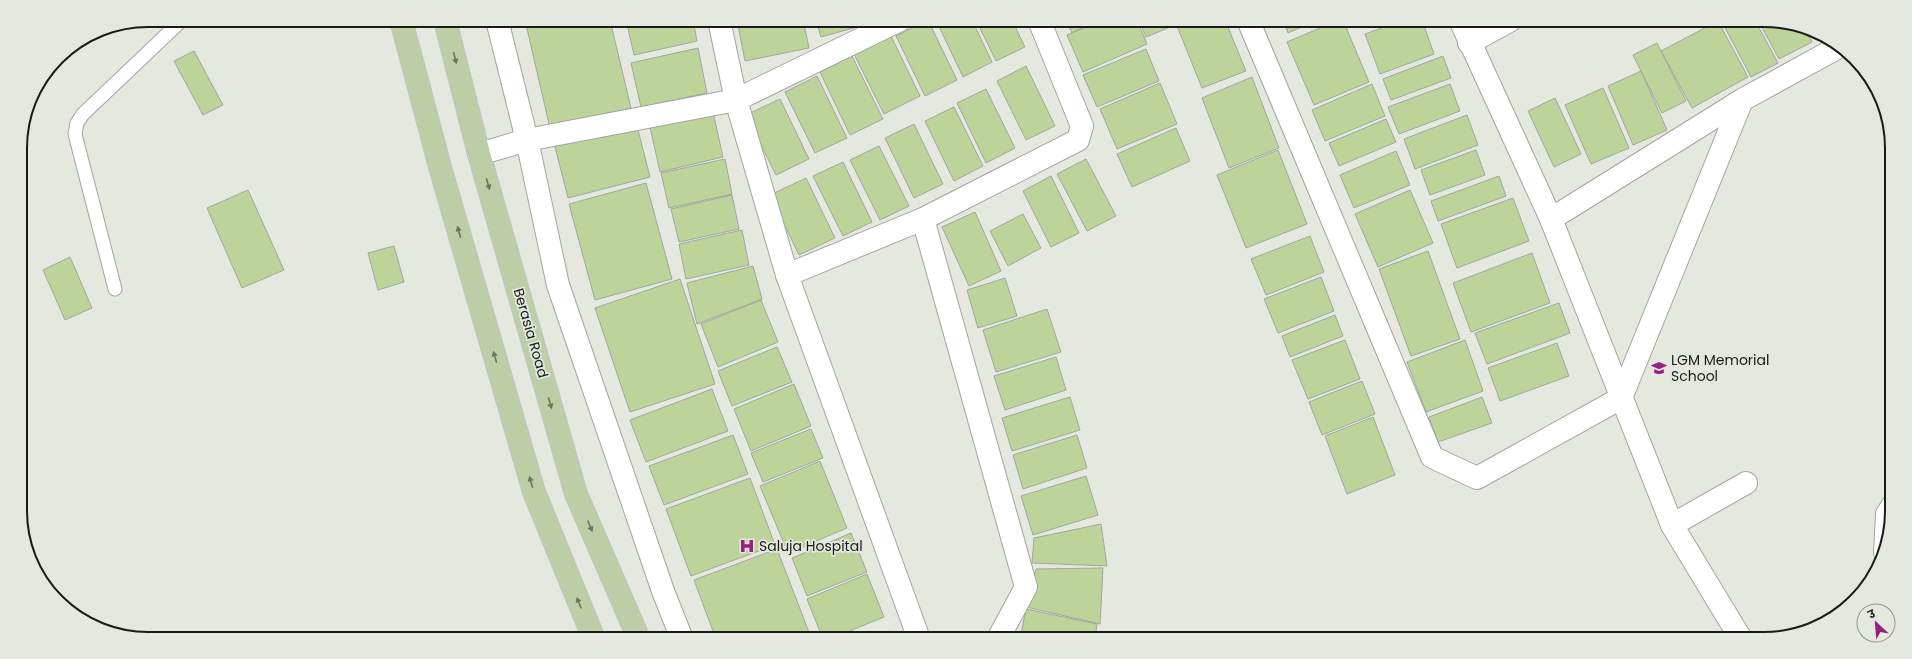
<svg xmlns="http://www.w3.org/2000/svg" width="1912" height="659" font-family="Poppins,'Noto Sans Devanagari',sans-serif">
  <rect width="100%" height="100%" fill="#e4e8df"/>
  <g fill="#bcd49a" stroke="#a2a69e">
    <path d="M525,20H610L631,108L550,128Z"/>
    <path d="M626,20H693L697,41L634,55Z"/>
    <path d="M737,20H803L809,48L745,61Z"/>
    <path d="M816,20H882L821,37Z"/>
    <path d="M928,20L957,80L925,96L896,36Z"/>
    <path d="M936,20H972L992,62L963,77Z"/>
    <path d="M976,20H1012L1025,47L996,61Z"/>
    <path d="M1066,20H1099L1072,33Z"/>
    <path d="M1103,20H1137L1147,44L1083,72L1067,35Z"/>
    <path d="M1139,20H1187L1146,37Z"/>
    <path d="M1192,20H1225L1246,71L1202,88L1177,26Z"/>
    <path d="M1283,20H1318L1288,33Z"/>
    <path d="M1339,20H1343L1369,82L1314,105L1287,42Z"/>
    <path d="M1364,20H1387L1366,28Z"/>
    <path d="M1403,20H1422L1434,54L1380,74L1365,34Z"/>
    <path d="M1721,20H1755L1778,63L1751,77Z"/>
    <path d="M1758,20L1803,26L1812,42L1779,59Z"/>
    <path d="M1718,21L1748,77L1692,108L1661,51Z"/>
    <path d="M891,36L920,96L884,114L854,54Z"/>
    <path d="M1657,43L1686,101L1662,113L1633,55Z"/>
    <path d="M698,48L707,93L641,107L631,63Z"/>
    <path d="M1146,49L1159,81L1097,107L1083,75Z"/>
    <path d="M194,51L223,105L203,115L174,61Z"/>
    <path d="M852,56L883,119L850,135L820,72Z"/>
    <path d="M1443,56L1451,78L1391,100L1383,79Z"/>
    <path d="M1026,66L1055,126L1026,140L997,81Z"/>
    <path d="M1641,71L1667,130L1633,145L1608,86Z"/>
    <path d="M817,76L847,138L815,153L785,92Z"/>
    <path d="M1252,77L1279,148L1229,168L1202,98Z"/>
    <path d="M1160,83L1177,124L1117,149L1100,109Z"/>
    <path d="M1372,84L1385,116L1325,141L1312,110Z"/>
    <path d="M1450,84L1460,111L1399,134L1388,107Z"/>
    <path d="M1603,88L1629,148L1591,164L1565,105Z"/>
    <path d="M986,89L1015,148L986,163L957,103Z"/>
    <path d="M1555,98L1581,154L1554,167L1528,111Z"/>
    <path d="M780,99L809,159L776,175L746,115Z"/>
    <path d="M954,107L983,166L954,181L925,121Z"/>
    <path d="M713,112L723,157L660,172L650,127Z"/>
    <path d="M1467,115L1478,145L1415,169L1404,139Z"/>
    <path d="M1386,119L1396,142L1339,166L1329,143Z"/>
    <path d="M636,122L650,177L568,198L554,143Z"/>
    <path d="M914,124L943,184L914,198L885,138Z"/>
    <path d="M1176,128L1190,161L1132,187L1117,154Z"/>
    <path d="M879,146L909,206L880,220L850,160Z"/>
    <path d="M1278,150L1307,224L1246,248L1217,175Z"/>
    <path d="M1476,150L1485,175L1430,195L1421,170Z"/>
    <path d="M1396,151L1410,185L1354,208L1340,175Z"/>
    <path d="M725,159L732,194L669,208L661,173Z"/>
    <path d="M1086,159L1116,216L1087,231L1057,174Z"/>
    <path d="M843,162L872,222L843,236L813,176Z"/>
    <path d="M1051,176L1079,233L1051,247L1023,191Z"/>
    <path d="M1499,176L1506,196L1438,221L1431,201Z"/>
    <path d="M806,178L835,238L799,255L770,195Z"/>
    <path d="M646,183L672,279L595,300L569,204Z"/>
    <path d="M248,190L284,270L242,288L207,208Z"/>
    <path d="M1410,190L1433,243L1378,267L1355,214Z"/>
    <path d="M732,195L739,229L679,242L671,209Z"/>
    <path d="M1513,198L1529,241L1457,268L1441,224Z"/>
    <path d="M975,212L1001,271L969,286L942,227Z"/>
    <path d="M1023,214L1041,248L1008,266L990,231Z"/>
    <path d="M742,230L749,265L686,279L679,244Z"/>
    <path d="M1310,236L1324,272L1266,295L1251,259Z"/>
    <path d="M394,246L404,282L378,290L368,253Z"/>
    <path d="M1428,251L1460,339L1411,356L1379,269Z"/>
    <path d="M1532,253L1550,303L1471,332L1453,283Z"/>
    <path d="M70,257L92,308L65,320L43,270Z"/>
    <path d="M753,266L762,299L697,324L687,283Z"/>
    <path d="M1321,277L1334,311L1278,333L1264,299Z"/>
    <path d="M1005,278L1017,316L978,328L967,290Z"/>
    <path d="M680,279L715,384L630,412L595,308Z"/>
    <path d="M761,300L778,342L718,367L701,324Z"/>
    <path d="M1559,303L1570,333L1487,364L1475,333Z"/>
    <path d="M1047,309L1061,352L996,372L983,330Z"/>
    <path d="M1335,315L1343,336L1290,357L1282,336Z"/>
    <path d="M1345,340L1360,379L1308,399L1292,360Z"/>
    <path d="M1465,340L1483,391L1426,412L1407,362Z"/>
    <path d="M1557,343L1569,376L1500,401L1488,368Z"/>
    <path d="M777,347L792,382L732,406L718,371Z"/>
    <path d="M1056,357L1066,390L1005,410L994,376Z"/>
    <path d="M1362,381L1375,414L1322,435L1309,402Z"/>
    <path d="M794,384L811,426L751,451L734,409Z"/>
    <path d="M712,389L728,431L646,462L630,420Z"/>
    <path d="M1070,397L1080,430L1012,451L1002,418Z"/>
    <path d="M1482,397L1492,423L1438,442L1429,417Z"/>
    <path d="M1373,417L1395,475L1347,494L1325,436Z"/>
    <path d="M811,429L823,458L763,482L751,453Z"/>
    <path d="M733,435L748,474L664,505L649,466Z"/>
    <path d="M1077,435L1087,468L1023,489L1013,455Z"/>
    <path d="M820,461L847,528L788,553L760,486Z"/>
    <path d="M1086,476L1098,515L1033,535L1021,496Z"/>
    <path d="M750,478L775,545L691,576L666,509Z"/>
    <path d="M1101,524L1107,566L1032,563L1034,538Z"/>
    <path d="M851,533L867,572L807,596L792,558Z"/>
    <path d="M777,549L810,635L801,639H716L694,580Z"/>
    <path d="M1103,568L1100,624L1026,607L1036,569Z"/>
    <path d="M867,574L884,617L830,639H823L807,599Z"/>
    <path d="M1026,609L1097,624L1095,639H1020Z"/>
    <path d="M889,631L892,639H868Z"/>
  </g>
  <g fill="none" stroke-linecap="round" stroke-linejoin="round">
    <g stroke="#a2a69d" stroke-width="15">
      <path id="lane" d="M115,289L75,134L77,123L83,114L182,20"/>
    </g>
    <g stroke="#a2a69d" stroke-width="24">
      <g id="street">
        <path d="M497,20L527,140L558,285L663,591L682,639"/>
        <path d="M719,20L736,100L787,275L919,639"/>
        <path d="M1248,20L1432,457L1477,478L1621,398L1742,100"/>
        <path d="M1460,20L1551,219L1672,525L1741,639"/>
        <path d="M1469,43L1511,20"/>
        <path d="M479,154L527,140L736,100L900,20"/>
        <path d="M923,219L1026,587L998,639"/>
        <path d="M1551,219L1742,100L1837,48"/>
        <path d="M787,275L923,219L1078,140L1082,126L1039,20"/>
        <path d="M1672,525L1746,483"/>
        <path d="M1885,553L1887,514L1892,506"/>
      </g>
    </g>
    <g stroke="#c3c4c3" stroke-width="24">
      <g id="primary">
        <path d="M401,20L440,167L534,492L594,639"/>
        <path d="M445,20L479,154L576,494L639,639"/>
      </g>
    </g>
    <use href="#lane" stroke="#fff" stroke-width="13"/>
    <use href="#street" stroke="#fff" stroke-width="22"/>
    <use href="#primary" stroke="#bdcda6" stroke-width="22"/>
  </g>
  <defs><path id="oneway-solid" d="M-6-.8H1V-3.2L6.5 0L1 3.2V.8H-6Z"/></defs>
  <g fill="#6b745e">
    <use href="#oneway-solid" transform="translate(455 58) rotate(76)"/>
    <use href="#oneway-solid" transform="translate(488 184) rotate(74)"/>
    <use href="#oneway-solid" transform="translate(459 232) rotate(-106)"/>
    <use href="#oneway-solid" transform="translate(495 357) rotate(-106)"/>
    <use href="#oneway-solid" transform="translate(550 403) rotate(74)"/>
    <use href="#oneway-solid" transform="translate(531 482) rotate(-106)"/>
    <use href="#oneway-solid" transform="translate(590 526) rotate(67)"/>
    <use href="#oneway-solid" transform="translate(579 603) rotate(-112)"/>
  </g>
  <defs>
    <g id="school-bare" transform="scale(1.2)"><path d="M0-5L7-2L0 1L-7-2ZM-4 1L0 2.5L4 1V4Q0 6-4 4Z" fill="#952280" stroke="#e4e8df" stroke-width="2.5" paint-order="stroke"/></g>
    <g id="hospital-bare" transform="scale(1.2)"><path d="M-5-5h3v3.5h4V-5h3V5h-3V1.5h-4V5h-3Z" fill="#952280" stroke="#e4e8df" stroke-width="2.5" paint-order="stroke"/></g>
  </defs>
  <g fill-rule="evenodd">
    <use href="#school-bare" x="1659" y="368"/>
    <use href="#hospital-bare" x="747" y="546"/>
  </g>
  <g text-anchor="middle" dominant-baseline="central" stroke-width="3.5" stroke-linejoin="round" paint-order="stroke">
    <g font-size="14" fill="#191b17" stroke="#e4e8df">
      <text transform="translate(531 333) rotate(74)">Berasia Road</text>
    </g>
    <g font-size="14" fill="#191b17" stroke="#e4e8df" text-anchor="start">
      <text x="1671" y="360">LGM Memorial<tspan x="1671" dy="16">School</tspan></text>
      <text x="759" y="546">Saluja Hospital</text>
    </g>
  </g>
  <path d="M0 0H1912V659H0ZM148 27H1764A121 121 0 0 1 1885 148V511A121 121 0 0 1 1764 632H148A121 121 0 0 1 27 511V148A121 121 0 0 1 148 27Z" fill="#e4e8df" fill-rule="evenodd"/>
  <path fill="none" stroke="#191b17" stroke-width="2" d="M148 27H1764A121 121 0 0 1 1885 148V511A121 121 0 0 1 1764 632H148A121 121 0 0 1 27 511V148A121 121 0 0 1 148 27Z"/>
  <g transform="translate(1876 623) rotate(334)"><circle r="19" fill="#e4e8df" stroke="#93968f"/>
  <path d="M0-3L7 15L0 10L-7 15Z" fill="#952280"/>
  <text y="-6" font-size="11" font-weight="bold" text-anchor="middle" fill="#191b17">उ</text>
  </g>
</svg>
